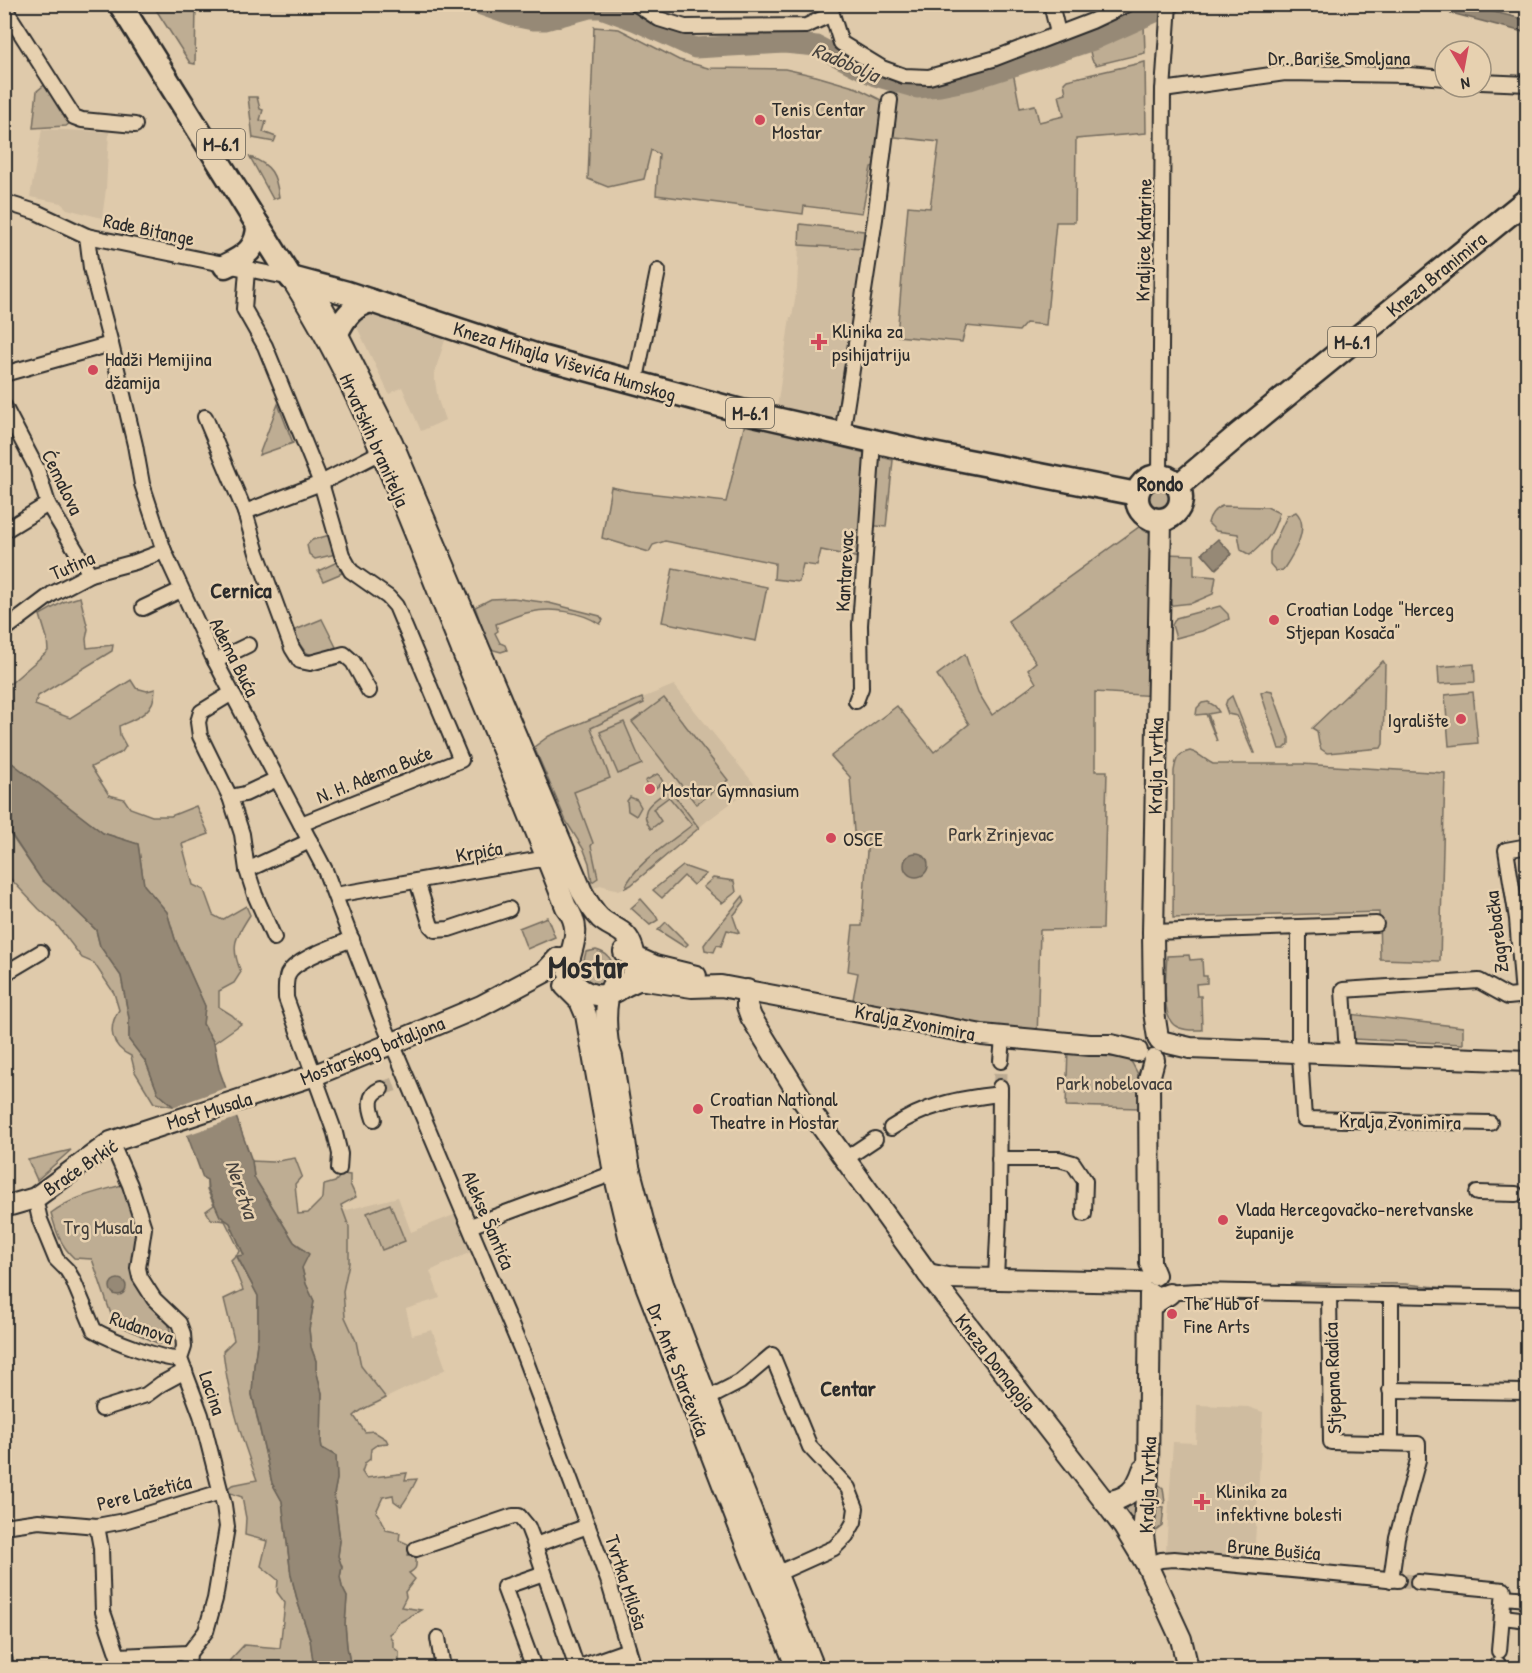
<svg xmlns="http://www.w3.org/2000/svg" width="1532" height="1673" font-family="'Patrick Hand',sans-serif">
  <rect width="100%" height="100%" fill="#dfcaab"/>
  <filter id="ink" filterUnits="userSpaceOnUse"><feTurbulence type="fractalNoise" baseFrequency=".0167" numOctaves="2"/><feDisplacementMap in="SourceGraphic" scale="12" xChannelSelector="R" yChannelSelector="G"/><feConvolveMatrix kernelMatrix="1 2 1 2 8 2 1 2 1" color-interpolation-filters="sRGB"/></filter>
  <g filter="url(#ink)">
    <g fill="#cfbca0">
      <path d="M42,129L109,132L106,189L102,218L67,209L61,203L30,197Z"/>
      <path d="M799,245L863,249L841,422L777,408L790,317H792L797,288Z"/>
      <path d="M365,309L447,334L434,374L438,400L445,420L421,431L402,387L389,394L355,323Z"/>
      <path d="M674,685L755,785L707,821L631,885L619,890L600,885L592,889L589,863L584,850L566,821L534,747L549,736Z"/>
      <path d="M398,1197L411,1232L459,1213L475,1250L430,1271L440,1298L406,1309L412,1335L432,1330L446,1369L386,1398L361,1366L356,1341L345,1317L343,1291L349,1263V1227L343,1211Z"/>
      <path d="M1197,1405L1248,1407L1263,1412L1254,1560L1166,1551L1173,1442L1196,1443Z"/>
    </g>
    <g fill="#bead93" stroke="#746c5f" stroke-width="1.5">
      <path d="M153,5H196L195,64L190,63Z"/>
      <path d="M1144,24L1145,53L1096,65L1092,60L1089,47Z"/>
      <path d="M594,27L619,29L679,60L708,68L785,69L816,76L857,88L889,104L882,164L871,167L862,213L804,206L803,214L656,195L659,154L651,150L644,179L608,187L588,179Z"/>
      <path d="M1145,62L1146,133L1076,139L1075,222H1056L1046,325L1026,323L1019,331L966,326L962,342L897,336L908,206L930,208L939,142L887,136L895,90C935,95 976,88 1013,72L1020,108L1035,105L1039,122L1064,116L1059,95L1066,93L1064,83L1067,80Z"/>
      <path d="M48,82L74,120L66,126L33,128L37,91Z"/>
      <path d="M248,97H257L260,109L263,110L260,120L266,122L263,132L276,137L274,142L253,138Z"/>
      <path d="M250,157C272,165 276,175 279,197L273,199Z"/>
      <path d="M800,224L864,231L863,249L799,245Z"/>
      <path d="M278,404L293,443L259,455Z"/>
      <path d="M745,423L893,460L886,527L867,525L864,559L821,550L817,566L803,564L799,582L774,579L775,563L665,541L653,545L649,552L602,538L611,487L630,491L726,502Z"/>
      <circle cx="1159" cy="499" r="14"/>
      <path d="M1222,506L1267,507L1279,513C1273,535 1266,541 1250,555L1241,550L1238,534L1216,531L1208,523C1210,514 1214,509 1222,506Z"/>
      <path d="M1296,512C1311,527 1293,555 1283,570L1276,571L1270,564V552L1287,516Z"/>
      <path d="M1139,527L1145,531L1156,534V696L1095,692V771H1107L1103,929L1040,930L1037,1041L851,1010L858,973L848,971L853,926H862L868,836L854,832L850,777L831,756L897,706L934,752L969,724L937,675L965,654L978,692L992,715L1036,683L1028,669L1036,662L1008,621Z"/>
      <path d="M330,535L336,554L315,559L309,554L307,545L312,540Z"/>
      <path d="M1166,554L1194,555V575L1216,577L1213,594L1192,603L1165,606Z"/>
      <path d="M337,562L342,573L323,581L318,571Z"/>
      <path d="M673,568L767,587L756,641L662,622Z"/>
      <path d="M80,597L88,629L86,639L87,648L113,645L112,651L38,696L35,705L70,718L131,680L136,688L147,691L155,689C155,712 138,718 119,726L120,735L126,746L122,752L91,767L109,795L124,799L130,808L152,816H171L196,806L209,834L182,844L193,885L204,890L213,915L222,920L246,906L250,915C235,938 230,946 241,972L234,983L219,991V1007L232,1015L241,1024L214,1043L203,1024L205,1006L175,939L167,912L144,885L138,844L103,833L6,759L4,684L11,683L48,651L47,638L40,615L63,602Z"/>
      <path d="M513,598L549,603L600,616L603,620L600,624C581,612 553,607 531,612C519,614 507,620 496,624L498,631L495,633L500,643L505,645L507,650L501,652L490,649L475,607L491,599Z"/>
      <path d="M1220,606L1228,614L1229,619L1202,631L1176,638L1172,625L1176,618Z"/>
      <path d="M322,619L336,647C308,659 307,659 293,631Z"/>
      <path d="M1383,661L1385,664L1383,744L1381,748L1327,753L1321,749L1319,743L1317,731L1312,728Z"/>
      <path d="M1474,664L1475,682L1439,684L1438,667Z"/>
      <path d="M1267,690L1272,691L1289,738V744L1284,749H1279L1261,693Z"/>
      <path d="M1473,692L1478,743L1449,746L1445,695Z"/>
      <path d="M1232,696L1255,753H1253L1237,716L1228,714L1225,706L1227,700Z"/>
      <path d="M642,698L644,703L591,728L610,778L574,792L593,843L591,846L598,878L592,882L589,863L584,850L566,821L534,747L549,736Z"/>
      <path d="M664,698L728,780L696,804L632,722Z"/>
      <path d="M1208,702L1215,706L1219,712L1208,714L1217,741L1206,714L1196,715L1197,708L1202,703Z"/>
      <path d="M624,722L642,764L618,774L600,732Z"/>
      <path d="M1190,751C1199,753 1205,760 1213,764H1302L1445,773L1440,961L1380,959L1379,912L1173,918L1174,771C1176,759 1177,754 1190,751Z"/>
      <path d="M657,774L659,775L663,782L652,791L649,790L645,781Z"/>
      <path d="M668,790L671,791L699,828L631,885L625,888C634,864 672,841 692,825L669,797L653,809L661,821L651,829C636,809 653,802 668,790Z"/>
      <path d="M630,797L637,800L641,807L636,816L628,811L627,801Z"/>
      <path d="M4,825L41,879L63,898L96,930L100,946L121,976L129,1018V1040L146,1062L158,1093L173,1106L154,1103L135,1072L131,1056C111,1047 107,1028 119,1010L114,993L94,963L82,958L56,924L39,909L5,873Z"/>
      <path d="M683,866L706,874L693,885L684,876L662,898L653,890Z"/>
      <path d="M713,878L734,881L736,892L722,903L703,887Z"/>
      <path d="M743,896L745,901L733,916L739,933L727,930L721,946L717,945L714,952L705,950L704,945L709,938Z"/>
      <path d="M641,899L656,916L658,920L650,925L631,908Z"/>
      <path d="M547,917L555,937L527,949L519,928Z"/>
      <path d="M666,922L688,944L686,946H683L658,930Z"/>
      <path d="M596,950C607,953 611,958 615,969L601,993L579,978L586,952Z"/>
      <path d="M1189,955L1190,960L1202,959L1203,976H1207V983L1196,984L1197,996H1201L1202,1030C1193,1030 1182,1031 1174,1025C1161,1015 1166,972 1167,956Z"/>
      <path d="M1349,1014L1463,1027V1044L1352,1039Z"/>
      <path d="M1068,1049L1091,1052L1098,1056L1127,1058L1132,1063L1140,1078L1139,1108L1066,1106Z"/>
      <path d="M71,1150L37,1180L28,1160Z"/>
      <path d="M295,1158L302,1176L295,1184L298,1214L308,1213L323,1198L324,1185L335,1182L342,1174L350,1175V1184L356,1197L341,1205L349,1227V1263L343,1291L345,1317L356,1341L361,1366L386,1398C374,1405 363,1407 354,1416L365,1432L373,1431L386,1439L388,1443L378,1444L371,1449L370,1459L365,1463L362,1472L366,1478L407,1473L405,1480L417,1479C414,1485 405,1502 401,1506L394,1501L393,1495L383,1497L376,1512L382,1520L386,1530L400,1533L399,1540L408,1544L410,1549L408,1555L416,1557C416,1566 418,1568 409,1573L415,1579L405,1592L406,1597L401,1607L421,1610L397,1624L394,1630L389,1634L393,1642V1647L399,1652V1668L383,1666L377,1668H351L347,1647L345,1624L347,1597L342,1587L340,1577L342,1567L338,1556L340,1541L334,1494L337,1479L336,1456L322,1448L321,1442L322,1393L316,1370V1361L311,1347L309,1329L314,1301L306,1284L302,1268L303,1248L294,1242L254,1177L252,1161L272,1162Z"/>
      <path d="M207,1180L208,1189L220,1216L230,1223L244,1255L237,1257L258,1296V1336L254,1366L252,1395L272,1483L282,1501L291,1575L298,1603L310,1639L313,1661L303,1668H229L230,1660L244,1645L280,1648L285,1603L277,1592L278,1580L261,1566L267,1541L245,1535L246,1518L242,1497L225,1491L232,1485L257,1480C241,1438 228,1396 223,1351L234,1340L224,1299L243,1290L231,1260L240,1251L225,1221L211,1219L206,1211L214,1205L207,1189Z"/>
      <path d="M122,1185L127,1186L139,1223L135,1255L166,1311L172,1341L159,1344L114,1323L92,1259L74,1258C60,1245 56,1231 51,1213C72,1197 97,1192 122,1185Z"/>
      <path d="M390,1204L405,1241L382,1250L367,1213Z"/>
      <path d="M1295,1283L1405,1284L1447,1288L1527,1290L1528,1294L1295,1289Z"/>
      <path d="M1154,1481L1163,1488L1165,1503L1152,1502Z"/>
      <path d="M1131,1496L1138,1503L1139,1525L1121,1513L1120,1502Z"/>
      <path d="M1153,1506L1164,1507L1162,1526L1153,1533Z"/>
    </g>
    <g fill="#968976" stroke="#6b6358" stroke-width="1.5">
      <path d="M1421,5H1466L1527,20V33Z"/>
      <path d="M1218,539L1232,554L1216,569L1202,553Z"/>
      <path d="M4,741L7,759L103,833L138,844L144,885L167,912L175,939L205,1006L203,1024L214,1043L219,1069L252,1161L254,1177L294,1242L309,1254L302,1268L306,1284L314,1301L309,1329L311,1347L316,1361V1370L322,1393L321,1442L322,1448L336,1456L337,1479L334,1494L340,1541L338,1556L342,1567L340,1577L342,1587L347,1597L345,1624L347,1647L351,1668H303L313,1661L310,1639L298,1603L291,1575L282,1501L272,1483L252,1394L254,1366L258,1336V1296L237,1256L244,1255L230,1223L220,1216L208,1189L207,1180L203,1178L188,1137L173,1106L158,1093L146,1062L129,1040V1018L121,976L100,946L96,930L63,898L41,879L5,825Z"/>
      <circle cx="916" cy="865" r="12"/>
      <circle cx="118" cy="1287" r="8"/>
    </g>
    <path fill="#dfcaab" d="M228,1087L239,1117L184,1136L170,1108Z"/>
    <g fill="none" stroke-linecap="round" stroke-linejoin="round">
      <path stroke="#968976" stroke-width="21" d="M479,4L513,16L533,20H545L589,8H601L636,21L695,48L784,43L817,46L875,76L917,88L940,86L970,80L1066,49L1093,40L1173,4"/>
      <g stroke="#bbaa91" stroke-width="14" stroke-dasharray="14 7" stroke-linecap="butt">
        <path d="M1000,1087L1001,1061"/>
        <path d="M381,1089L398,1083"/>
        <path d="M1399,1580L1418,1582"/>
      </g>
      <g stroke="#2b2b2b" stroke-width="18">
        <g id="street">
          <path d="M636,4L659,19L685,27L806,26L832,14L841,43L882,68L904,76L929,77L993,59L1092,21L1128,4"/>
          <path d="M1051,4L1058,33"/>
          <path d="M4,7L74,117L82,120L135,125"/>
          <path d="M1481,82L1528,84"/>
          <path d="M1163,90L1285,73L1409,75L1445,78"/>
          <path d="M4,202L36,212L87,236L291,278"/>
          <path d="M87,236L91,268L111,344L135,445L142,484L164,551L212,655L325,870L381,1017L524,1356L608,1580L634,1668"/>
          <path d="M247,270L244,309L265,346L321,483L342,555L351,571L388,597L396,606L461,760L301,824"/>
          <path d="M4,374L111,344"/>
          <path d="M635,384L658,271"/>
          <path d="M4,406L37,469L48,504L90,574"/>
          <path d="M205,417L245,512L257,553L292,648L300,661L310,663L344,654L353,662L369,691"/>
          <path d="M842,435L875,219L890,100"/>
          <path d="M1160,476L1163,90L1169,4"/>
          <path d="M245,512L321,483L381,452"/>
          <path d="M4,531L48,504"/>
          <path d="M143,608L181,590"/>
          <path d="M4,630L52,594L90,574L135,562L164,551"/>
          <path d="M215,661L248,645"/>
          <path d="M232,693L201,712L198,722L200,736L230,797L245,794L277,779"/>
          <path d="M856,701L861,688L860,625L873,442"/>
          <path d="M230,797L242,834L247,870L255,895L274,938"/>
          <path d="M247,870L310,841"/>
          <path d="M417,881L431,926L435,930L449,929L509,909"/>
          <path d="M335,895L547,858"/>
          <path d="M1299,927L1376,924"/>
          <path d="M1153,932L1299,927V1039L1304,1119L1490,1123"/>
          <path d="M4,974L41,952"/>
          <path d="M1523,996L1517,919L1506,850L1528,846"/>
          <path d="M1347,1054L1343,990L1479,981L1508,997L1528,995"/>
          <path d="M1001,1061L1003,1038"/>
          <path d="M374,1119C370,1107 367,1095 381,1089"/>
          <path d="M891,1128C927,1104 958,1099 1000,1094"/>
          <path d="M111,1142L130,1185L144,1228L138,1268L140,1277L154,1299L179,1323L183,1334L184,1347L180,1359L201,1415L224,1505L227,1527L215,1599L206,1631L189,1653L188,1668"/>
          <path d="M845,1159L875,1139"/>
          <path d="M999,1159H1059L1073,1163L1085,1181L1084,1214"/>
          <path d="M339,1169L340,1154L335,1133L286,998C286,990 285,982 288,974C295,959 336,946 352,939"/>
          <path d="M1477,1193L1516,1194"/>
          <path d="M35,1198L40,1220L56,1259L67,1270L73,1280L94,1330C111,1340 162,1360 180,1359"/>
          <path d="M470,1226L614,1173"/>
          <path d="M996,1278L999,1214L1000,1087"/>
          <path d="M1161,1293L1198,1291L1528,1298"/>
          <path d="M1329,1294L1331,1442L1418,1444V1460L1397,1537L1391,1580"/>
          <path d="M1390,1390L1528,1392"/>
          <path d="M707,1399L740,1382L772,1355L810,1447L848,1488L856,1508L854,1522L846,1536L834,1548L776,1574"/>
          <path d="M102,1409L146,1395L161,1384L185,1371"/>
          <path d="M1391,1443V1295"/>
          <path d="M4,1526L39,1521L97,1526L124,1521L221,1492"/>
          <path d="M97,1526L101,1548L103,1612L118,1656L189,1653"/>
          <path d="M535,1545L588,1526"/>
          <path d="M416,1549L513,1516H519L528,1527L533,1540L577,1668"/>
          <path d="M1147,1565L1161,1560L1174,1559L1398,1580"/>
          <path d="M1418,1582L1504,1590L1499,1651"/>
          <path d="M1504,1597L1528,1599"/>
          <path d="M1503,1617L1528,1620"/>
          <path d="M438,1638L443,1668"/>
          <path d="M4,1657L6,1668"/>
          <path d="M534,1668L504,1587L544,1573"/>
          <path d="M577,1668L628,1650"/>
          <path d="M1497,1668L1498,1664"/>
        </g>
      </g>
      <g stroke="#2b2b2b" stroke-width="24">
        <g id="secondary">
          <path d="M291,278C361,387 405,509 453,628C490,721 530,813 566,907C590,937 558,960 572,980C595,1013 650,988 631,944C625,929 611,928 600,918C593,911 587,901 582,892L392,442L337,333L308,282"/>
          <path d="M624,952L655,966L696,976"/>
          <path d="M613,984C603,1001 605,1040 612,1057L629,1167L645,1228L663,1284L707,1399L814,1668"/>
          <path d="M565,986L580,1001L586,1015L614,1173L629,1236L647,1288L751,1557L797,1668"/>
          <path d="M625,986L638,980H645L692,987L721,986L982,1035L1090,1045H1111L1137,1051"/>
          <path d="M747,990V1006L751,1017L801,1098L928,1274L1105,1502L1124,1527L1147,1565"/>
          <path d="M1158,1038L1154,1012L1153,932L1161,521"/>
          <path d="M1160,1041L1190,1048L1528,1061"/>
          <path d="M1154,1060L1149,1079L1150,1263L1155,1275"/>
          <path d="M4,1207L35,1198L111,1142L315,1075L386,1046L481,1006L545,972L558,958"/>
          <path d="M928,1274L947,1278L1140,1282"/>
          <path d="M1150,1294L1148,1474L1143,1535L1147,1565L1181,1639L1188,1668"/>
          <path d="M1150,1306L1169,1294"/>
          <path d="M1105,1502C1127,1499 1136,1491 1143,1470"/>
        </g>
      </g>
      <g stroke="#2b2b2b" stroke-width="27">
        <g id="primary">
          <path d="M120,4L291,278L347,293L541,357L745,412L922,452L1137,494"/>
          <path d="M225,266C245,257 258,248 258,225"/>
          <path d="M337,333C345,316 353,306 371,301"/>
          <circle cx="1159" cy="498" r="22"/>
          <path d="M1178,486L1238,435L1528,199"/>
        </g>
      </g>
      <use href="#street" stroke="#e7d1b0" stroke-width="14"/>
      <use href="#secondary" stroke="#e7d1b0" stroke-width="20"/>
      <use href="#primary" stroke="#e7d1b0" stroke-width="22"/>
    </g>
  </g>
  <g fill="#d1495b" stroke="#e7d1b0" stroke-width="2">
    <circle cx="760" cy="120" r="6"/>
    <path d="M816 333h6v6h6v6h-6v6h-6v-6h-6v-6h6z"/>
    <circle cx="93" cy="370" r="6"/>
    <circle cx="1274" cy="620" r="6"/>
    <circle cx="1461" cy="719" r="6"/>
    <circle cx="650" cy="789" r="6"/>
    <circle cx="831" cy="838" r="6"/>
    <circle cx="698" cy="1109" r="6"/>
    <circle cx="1223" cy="1220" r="6"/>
    <circle cx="1172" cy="1314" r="6"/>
    <path d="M1199 1493h6v6h6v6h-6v6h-6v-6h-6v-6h6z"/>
  </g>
  <g text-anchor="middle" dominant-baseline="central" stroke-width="5" stroke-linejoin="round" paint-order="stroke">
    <g fill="#e7d1b0" stroke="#635d53" stroke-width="1.5">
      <rect x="197" y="129" width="48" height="30" rx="4.5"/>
      <rect x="1328" y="327" width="48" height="30" rx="4.5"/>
      <rect x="726" y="398" width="48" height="30" rx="4.5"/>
    </g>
    <g font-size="18" font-weight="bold" fill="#2b2b2b">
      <text x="221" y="144">M-6.1</text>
      <text x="1352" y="342">M-6.1</text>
      <text x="750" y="413">M-6.1</text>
    </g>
    <g font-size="20" fill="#2b2b2b" stroke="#e7d1b0">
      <text x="1339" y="57">Dr. Bariše Smoljana</text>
      <text transform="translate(149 229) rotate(12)">Rade Bitange</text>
      <text transform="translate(1143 240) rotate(-89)">Kraljice Katarine</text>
      <text transform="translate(1436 274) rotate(-39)">Kneza Branimira</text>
      <text transform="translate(565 361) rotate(17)">Kneza Mihajla Viševića Humskog</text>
      <text transform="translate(375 440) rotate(66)">Hrvatskih branitelja</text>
      <text transform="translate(63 482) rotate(64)">Ćemalova</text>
      <text transform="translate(72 565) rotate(-23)">Tutina</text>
      <text transform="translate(844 571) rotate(-87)">Kantarevac</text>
      <text transform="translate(235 657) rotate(63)">Adema Buća</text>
      <text transform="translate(1155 766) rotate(-89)">Kralja Tvrtka</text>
      <text transform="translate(374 774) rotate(-22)">N. H. Adema Buće</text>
      <text transform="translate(479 851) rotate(-10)">Krpića</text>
      <text transform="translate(1496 932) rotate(-97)">Zagrebačka</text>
      <text transform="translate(915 1022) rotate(11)">Kralja Zvonimira</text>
      <text transform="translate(372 1050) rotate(-22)">Mostarskog bataljona</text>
      <text transform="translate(209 1110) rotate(-17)">Most Musala</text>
      <text transform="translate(1400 1121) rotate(1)">Kralja Zvonimira</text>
      <text transform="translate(80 1167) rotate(-34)">Braće Brkić</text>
      <text transform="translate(489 1220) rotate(67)">Alekse Šantića</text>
      <text transform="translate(142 1327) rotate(19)">Rudanova</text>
      <text transform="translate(996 1362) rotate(52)">Kneza Domagoja</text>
      <text transform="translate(679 1370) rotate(69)">Dr. Ante Starčevića</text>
      <text transform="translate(1332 1378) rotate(-92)">Stjepana Radića</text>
      <text transform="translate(213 1393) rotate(71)">Lacina</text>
      <text transform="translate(1147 1485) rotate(-88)">Kralja Tvrtka</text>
      <text transform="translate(144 1492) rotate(-14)">Pere Lažetića</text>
      <text transform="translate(1274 1549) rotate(5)">Brune Bušića</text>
      <text transform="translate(627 1582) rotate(72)">Tvrtka Miloša</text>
    </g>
    <g font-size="20" fill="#2b2b2b" stroke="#e7d1b0" text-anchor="start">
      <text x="772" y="108">Tenis Centar<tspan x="772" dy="23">Mostar</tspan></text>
      <text x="832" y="330">Klinika za<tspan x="832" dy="23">psihijatriju</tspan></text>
      <text x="105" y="358">Hadži Memijina<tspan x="105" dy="23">džamija</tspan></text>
      <text x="1286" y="608">Croatian Lodge "Herceg<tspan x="1286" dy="23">Stjepan Kosača"</tspan></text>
      <text x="1449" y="719" text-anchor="end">Igralište</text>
      <text x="662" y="789">Mostar Gymnasium</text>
      <text x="843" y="838">OSCE</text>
      <text x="710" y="1098">Croatian National<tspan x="710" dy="23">Theatre in Mostar</tspan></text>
      <text x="1235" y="1208">Vlada Hercegovačko-neretvanske<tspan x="1235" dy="23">županije</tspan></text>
      <text x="1184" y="1302">The Hub of<tspan x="1184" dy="23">Fine Arts</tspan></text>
      <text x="1216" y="1490">Klinika za<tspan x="1216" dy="23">infektivne bolesti</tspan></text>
    </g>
    <g font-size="20" fill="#413e3b" stroke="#e7d1b0">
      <text x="1001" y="833">Park Zrinjevac</text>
      <text x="1114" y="1082">Park nobelovaca</text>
      <text x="103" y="1226">Trg Musala</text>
    </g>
    <g font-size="21" font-style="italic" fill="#46423e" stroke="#e7d1b0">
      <text transform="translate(846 62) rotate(23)">Radobolja</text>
      <text transform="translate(242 1189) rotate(71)">Neretva</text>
    </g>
    <g font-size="22" font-weight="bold" fill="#2b2b2b" stroke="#e7d1b0">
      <text x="1160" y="483">Rondo</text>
      <text x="241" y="590">Cernica</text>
      <text x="848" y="1388">Centar</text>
    </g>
    <g font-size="32" font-weight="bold" fill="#2b2b2b" stroke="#e7d1b0">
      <text x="588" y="966">Mostar</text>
    </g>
  </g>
  <rect width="1532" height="1673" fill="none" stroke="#e7d1b0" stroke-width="24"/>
  <rect x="12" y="12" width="1508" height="1649" fill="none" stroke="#2b2b2b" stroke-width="2" filter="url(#ink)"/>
  <g transform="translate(1463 69) rotate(170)"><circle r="28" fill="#e7d1b0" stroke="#9c8f7b" stroke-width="1.5"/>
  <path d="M0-4.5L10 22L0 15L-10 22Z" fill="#d1495b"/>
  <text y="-9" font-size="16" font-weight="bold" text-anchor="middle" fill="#2b2b2b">N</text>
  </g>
</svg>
